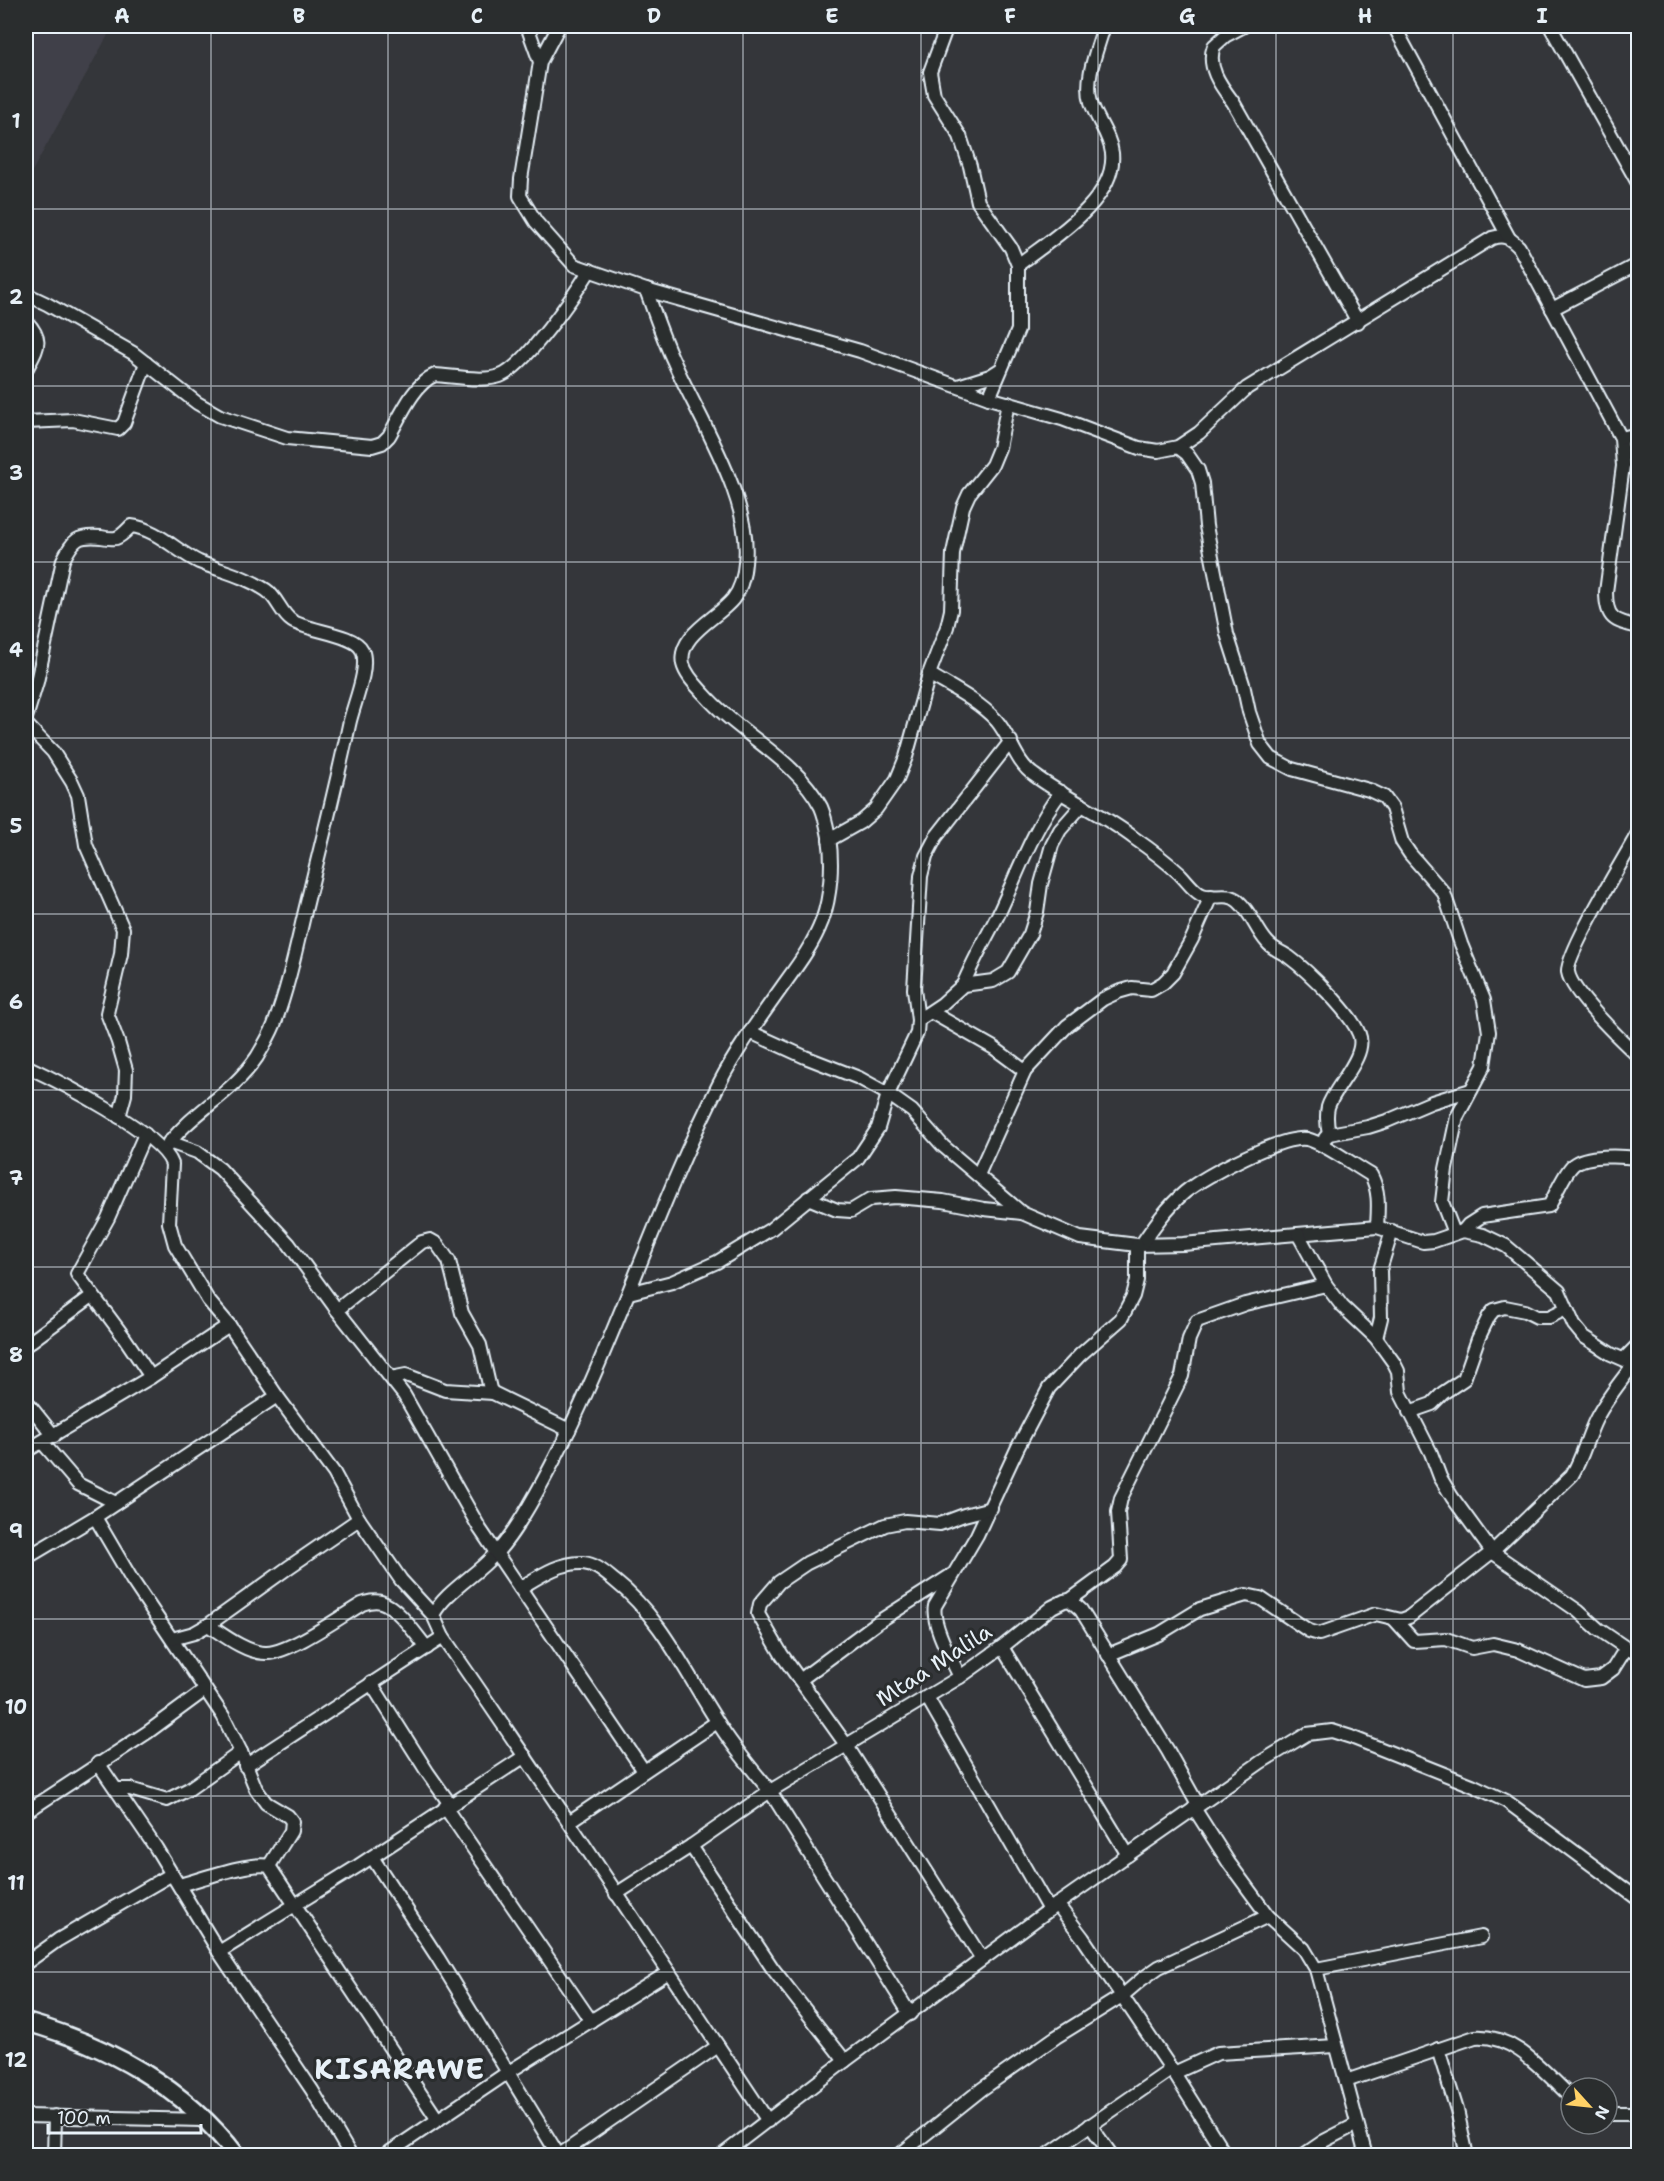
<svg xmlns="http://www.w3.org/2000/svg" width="1664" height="2181" font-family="'Shantell Sans',sans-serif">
  <rect width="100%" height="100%" fill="#34363a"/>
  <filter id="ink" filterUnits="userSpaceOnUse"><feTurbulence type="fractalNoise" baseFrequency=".0167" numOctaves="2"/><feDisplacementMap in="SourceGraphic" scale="12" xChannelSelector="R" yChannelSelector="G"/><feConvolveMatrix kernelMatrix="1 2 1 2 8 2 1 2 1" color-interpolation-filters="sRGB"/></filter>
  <g filter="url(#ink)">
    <path fill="#404048" d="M26,26H113L26,182Z"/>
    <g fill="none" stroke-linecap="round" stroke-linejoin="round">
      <g stroke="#e8f1f8" stroke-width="16">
        <g id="minor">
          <path d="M527,26L540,62L521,179L520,196L536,222L574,265L646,290L860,351L989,398L1062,419L1139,448L1158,451L1178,447L1199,433L1247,388L1492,238C1505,234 1510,238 1519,247L1621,438L1623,466L1606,592C1606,619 1614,621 1638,627"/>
          <path d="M947,26L930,72L934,95L960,136L970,166L978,202L1011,248L1018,265V330L989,398"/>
          <path d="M1244,26L1225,36L1214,46C1206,67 1221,86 1233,102L1358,322"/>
          <path d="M1394,26L1509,238"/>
          <path d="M1550,26L1638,183"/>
          <path d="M540,62L559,26"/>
          <path d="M1018,265C1050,240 1117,200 1112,153C1110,135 1096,119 1091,102C1084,78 1098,48 1104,26"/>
          <path d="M646,290C655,314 663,339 674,362C699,419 753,501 745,563C744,576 741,589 733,599C718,618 677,635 683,664C686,676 697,686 705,695C740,735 796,759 821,807C825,816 827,827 829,837C833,863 831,896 822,921C813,945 797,966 782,987C760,1018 737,1049 719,1084C649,1221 607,1372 529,1506C519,1523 507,1543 493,1556C475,1576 445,1592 433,1615L443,1637C554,1797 660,1959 768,2121"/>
          <path d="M26,294L47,304L133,353L197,403L220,416L287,438L372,446L382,443L389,436C400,417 414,383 435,375C453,376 483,382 500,376C525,367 575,294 590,270"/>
          <path d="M1552,309L1638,264"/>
          <path d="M26,321C45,341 37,348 26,370"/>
          <path d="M958,386L990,376L1001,369"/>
          <path d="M26,422L73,420L118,429L124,423L146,363"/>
          <path d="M1621,438L1638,434"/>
          <path d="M1178,447L1187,454L1198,470L1202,483L1206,526L1227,634L1243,684L1249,712L1260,744L1271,758L1292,769L1369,790L1384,797L1392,808L1402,842L1410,854L1444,893L1461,944L1484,1000L1489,1032L1484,1066L1457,1117L1446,1169L1442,1202L1454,1233"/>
          <path d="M929,674C952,688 977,700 996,720C1011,737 1015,762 1034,775C1066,799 1103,814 1134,838C1150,849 1166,861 1180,874C1187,881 1192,889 1200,894C1212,901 1227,891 1238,901C1251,912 1256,930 1267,942C1272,949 1282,952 1289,957C1308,971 1351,1013 1359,1034C1368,1056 1334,1087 1328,1107C1326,1116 1327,1125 1329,1134"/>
          <path d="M26,718L37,682L63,560C74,539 77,535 101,537C106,538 111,539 116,538C122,536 127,530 131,526C157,529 176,551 199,562C221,571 245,576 266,590C277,597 281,614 292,621C308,631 355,634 362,650C370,668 353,705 349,725C336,787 320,849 305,911C296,949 288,988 274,1025C270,1035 263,1047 257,1057C231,1096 190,1112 164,1150"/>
          <path d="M26,724L53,752L72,782L78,795L86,845L123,929L121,954L107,1013L118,1042L126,1070L125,1095L119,1117"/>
          <path d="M1638,833C1627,854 1565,955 1568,972C1571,992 1622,1041 1638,1056"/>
          <path d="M829,840L861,822L876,809L897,779L906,757L929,674L947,627L951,610L953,553L963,507L969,494L992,465L999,448L1008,403"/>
          <path d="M963,985C973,961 986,938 998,915C1018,873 1032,830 1061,792"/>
          <path d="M931,1012L994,1048L1025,1071"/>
          <path d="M918,1020L942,1004L963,985L993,981L1008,972L1030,934L1037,912L1041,884L1052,845L1060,830L1082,805"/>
          <path d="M750,1032L805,1057L859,1078L888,1094L912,1111L943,1146L1022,1213L1080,1238L1137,1245L1183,1244L1377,1227L1423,1242L1434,1241L1463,1231L1483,1235L1506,1246L1559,1291L1574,1325L1583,1336L1611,1354L1634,1364H1638"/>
          <path d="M26,1066C58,1081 161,1133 172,1164L169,1223L175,1245L208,1300L229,1325L277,1396L334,1473L359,1519L401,1580L433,1615"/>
          <path d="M145,1134L108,1218L77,1274L124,1337L151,1377"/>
          <path d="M1325,1138L1329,1134L1368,1127L1387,1121L1432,1102L1471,1090"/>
          <path d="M169,1142L197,1152L220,1169L289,1244L337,1310L404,1395L480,1529L644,1771"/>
          <path d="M978,1175L1025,1071L1067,1026L1103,999L1118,992L1132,988L1151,990L1163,983L1173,973L1192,939L1211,896"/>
          <path d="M808,1198L837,1210L851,1211L871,1199L896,1197L943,1201L984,1209L1022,1213"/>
          <path d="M1463,1231L1468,1225L1482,1216L1549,1206C1555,1196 1564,1173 1573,1165C1586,1154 1622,1156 1638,1158"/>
          <path d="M1298,1234L1326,1285L1342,1306L1376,1338L1394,1363L1398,1371L1400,1392L1431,1453L1440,1477L1452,1497L1492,1552L1578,1611L1598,1629L1626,1648L1638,1654"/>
          <path d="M1141,1245C1154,1226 1167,1207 1185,1192C1205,1176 1281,1135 1307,1139C1324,1143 1355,1166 1371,1175C1380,1192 1378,1208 1377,1227"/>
          <path d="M629,1293L672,1282L717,1262L771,1229L858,1158L878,1128L888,1094L917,1033L918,1020L914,989L921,876L926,856L936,837L1011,741"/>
          <path d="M337,1310L422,1242L430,1240L437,1244L449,1261L462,1313L480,1345L490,1389L493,1393L569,1430"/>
          <path d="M1376,1338L1381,1318L1380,1270L1392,1231"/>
          <path d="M26,1345L92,1296"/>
          <path d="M1624,1359L1638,1345"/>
          <path d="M391,1378L406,1375L445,1390L493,1393"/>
          <path d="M26,1401L54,1436"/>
          <path d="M1409,1412L1432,1404L1443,1393L1464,1379L1478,1339L1489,1316L1494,1310L1505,1307L1525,1311L1537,1317H1549L1566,1309"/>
          <path d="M42,1442L78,1484L116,1503"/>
          <path d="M26,1451L151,1377L229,1325"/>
          <path d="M95,1517L132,1580L223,1716L241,1752L256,1789L266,1803L288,1816L292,1821L291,1831L269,1866"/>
          <path d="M26,1558L95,1517L277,1396"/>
          <path d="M520,1588C540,1576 560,1562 583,1563C596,1564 605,1573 615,1581C662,1618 685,1672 717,1721C732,1746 751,1768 770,1791L910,2014"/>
          <path d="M1070,1600L1115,1567L1121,1560L1118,1512L1121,1498L1182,1376L1189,1339L1197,1321L1245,1304L1326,1285"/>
          <path d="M1394,1619L1414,1641L1446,1639L1472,1648L1493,1644L1518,1650L1584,1680L1601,1678L1613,1669L1626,1648"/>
          <path d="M208,1625C223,1635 248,1654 267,1653C291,1652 340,1617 362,1604C368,1602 374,1600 381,1602C398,1607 416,1635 427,1648"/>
          <path d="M172,1639L194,1633L208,1625L289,1567L359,1519"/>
          <path d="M1002,1647L1128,1855"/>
          <path d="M1108,1655L1159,1634L1200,1609L1246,1595L1260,1598L1309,1631L1319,1634L1376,1614L1401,1620L1409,1617L1492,1552L1572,1475C1583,1457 1587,1437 1596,1419C1606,1399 1621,1381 1634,1364"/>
          <path d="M960,1677C952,1660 931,1624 935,1606L977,1535L1018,1447L1049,1388L1080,1355L1121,1319L1133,1296L1137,1280V1245"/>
          <path d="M800,1680L878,1622L950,1576"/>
          <path d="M371,1683L428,1773L450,1804"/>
          <path d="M927,1697L1049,1910"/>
          <path d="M98,1763L156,1848L219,1952L312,2090L351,2156"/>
          <path d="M245,1766L443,1637"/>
          <path d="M116,1789H130L167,1800L189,1789L241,1752"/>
          <path d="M445,1807L591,2021"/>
          <path d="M1194,1808L1229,1863L1268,1916L1304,1949L1316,1969L1366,2156"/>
          <path d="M26,1812L148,1732L205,1690"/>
          <path d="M569,1822L717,1722"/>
          <path d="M691,1846L773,1969L845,2061"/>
          <path d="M372,1857L438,1958L559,2156"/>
          <path d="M179,1885C199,1880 251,1861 269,1866L438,2120"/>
          <path d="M616,1894L691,1846L770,1791L960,1677L1002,1647L1052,1607L1064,1601L1070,1600L1081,1610L1168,1751L1198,1805"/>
          <path d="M1057,1904L1083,1938L1174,2073L1226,2156"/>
          <path d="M219,1952L358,1866L525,1756"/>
          <path d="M982,1959L847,1746L782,1655L758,1614L760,1604L779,1582L807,1563L885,1525L905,1521L940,1524L964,1515L991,1508"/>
          <path d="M26,1963L58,1940L172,1874"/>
          <path d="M1316,1969L1481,1937"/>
          <path d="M1438,2049L1457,2110L1467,2156"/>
          <path d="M1174,2073L1218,2053L1336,2046"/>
          <path d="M1346,2081L1475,2037C1515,2034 1544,2072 1571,2097"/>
          <path d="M1607,2113H1638"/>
          <path d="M26,2116L203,2120"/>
          <path d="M1090,2125L1112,2156"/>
          <path d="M54,2156L55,2116"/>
          <path d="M384,2156L507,2073L669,1972"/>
          <path d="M558,2156L718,2046"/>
          <path d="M721,2156L845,2061L1049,1910L1261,1762L1307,1734L1332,1731L1351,1737L1472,1785L1506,1801L1638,1899"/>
          <path d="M898,2156L982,2089L1056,2037L1122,1996L1142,1979L1159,1967L1268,1916"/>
          <path d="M1046,2156L1172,2069"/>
          <path d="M1302,2156L1324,2141L1357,2124"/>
        </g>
      </g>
      <g stroke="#e8f1f8" stroke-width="21">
        <path id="secondary" d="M26,2022C107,2045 185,2087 237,2156"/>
      </g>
      <use href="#minor" stroke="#2a2d2e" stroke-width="12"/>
      <use href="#secondary" stroke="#2a2d2e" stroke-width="16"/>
    </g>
  </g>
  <path fill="none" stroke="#e8f1f8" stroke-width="1.5" stroke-opacity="0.55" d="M211,26V2156M388,26V2156M566,26V2156M743,26V2156M921,26V2156M1098,26V2156M1276,26V2156M1453,26V2156M26,209H1638M26,386H1638M26,562H1638M26,738H1638M26,914H1638M26,1090H1638M26,1267H1638M26,1443H1638M26,1619H1638M26,1796H1638M26,1972H1638"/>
  <g text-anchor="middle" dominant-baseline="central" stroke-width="6" stroke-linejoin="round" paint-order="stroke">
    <g font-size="22" fill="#e8f1f8" stroke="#2a2d2e">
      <text transform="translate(934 1665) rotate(-33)">Mtaa Malila</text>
    </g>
    <g font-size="28" font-weight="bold" letter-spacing="1.5" fill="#e8f1f8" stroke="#2a2d2e">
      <text x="400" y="2069">KISARAWE</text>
    </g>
  </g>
  <rect width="1664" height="2181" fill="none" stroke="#2a2d2e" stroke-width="66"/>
  <g transform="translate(1589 2106) rotate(117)"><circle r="28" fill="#2a2d2e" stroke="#767b7f" stroke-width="1.5"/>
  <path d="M0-4.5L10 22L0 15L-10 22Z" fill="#ffd166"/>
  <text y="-9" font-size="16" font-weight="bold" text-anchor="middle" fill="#e8f1f8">N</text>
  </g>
  <path d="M48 2124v9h153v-9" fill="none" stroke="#e8f1f8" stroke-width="3"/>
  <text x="57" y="2124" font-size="18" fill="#e8f1f8" stroke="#2a2d2e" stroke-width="4.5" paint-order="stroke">100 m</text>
  <rect x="33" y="33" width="1598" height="2115" fill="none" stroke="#e8f1f8" stroke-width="2"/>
  <g font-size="20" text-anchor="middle" font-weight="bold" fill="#e8f1f8">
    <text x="122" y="23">A</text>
    <text x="299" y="23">B</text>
    <text x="477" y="23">C</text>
    <text x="654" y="23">D</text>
    <text x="832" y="23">E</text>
    <text x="1010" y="23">F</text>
    <text x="1187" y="23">G</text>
    <text x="1365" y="23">H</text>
    <text x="1542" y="23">I</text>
    <text x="16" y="128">1</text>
    <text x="16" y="304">2</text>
    <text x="16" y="480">3</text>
    <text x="16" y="657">4</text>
    <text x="16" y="833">5</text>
    <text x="16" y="1009">6</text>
    <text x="16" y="1185">7</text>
    <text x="16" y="1362">8</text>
    <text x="16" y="1538">9</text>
    <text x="16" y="1714">10</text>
    <text x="16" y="1890">11</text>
    <text x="16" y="2067">12</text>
  </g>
</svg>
